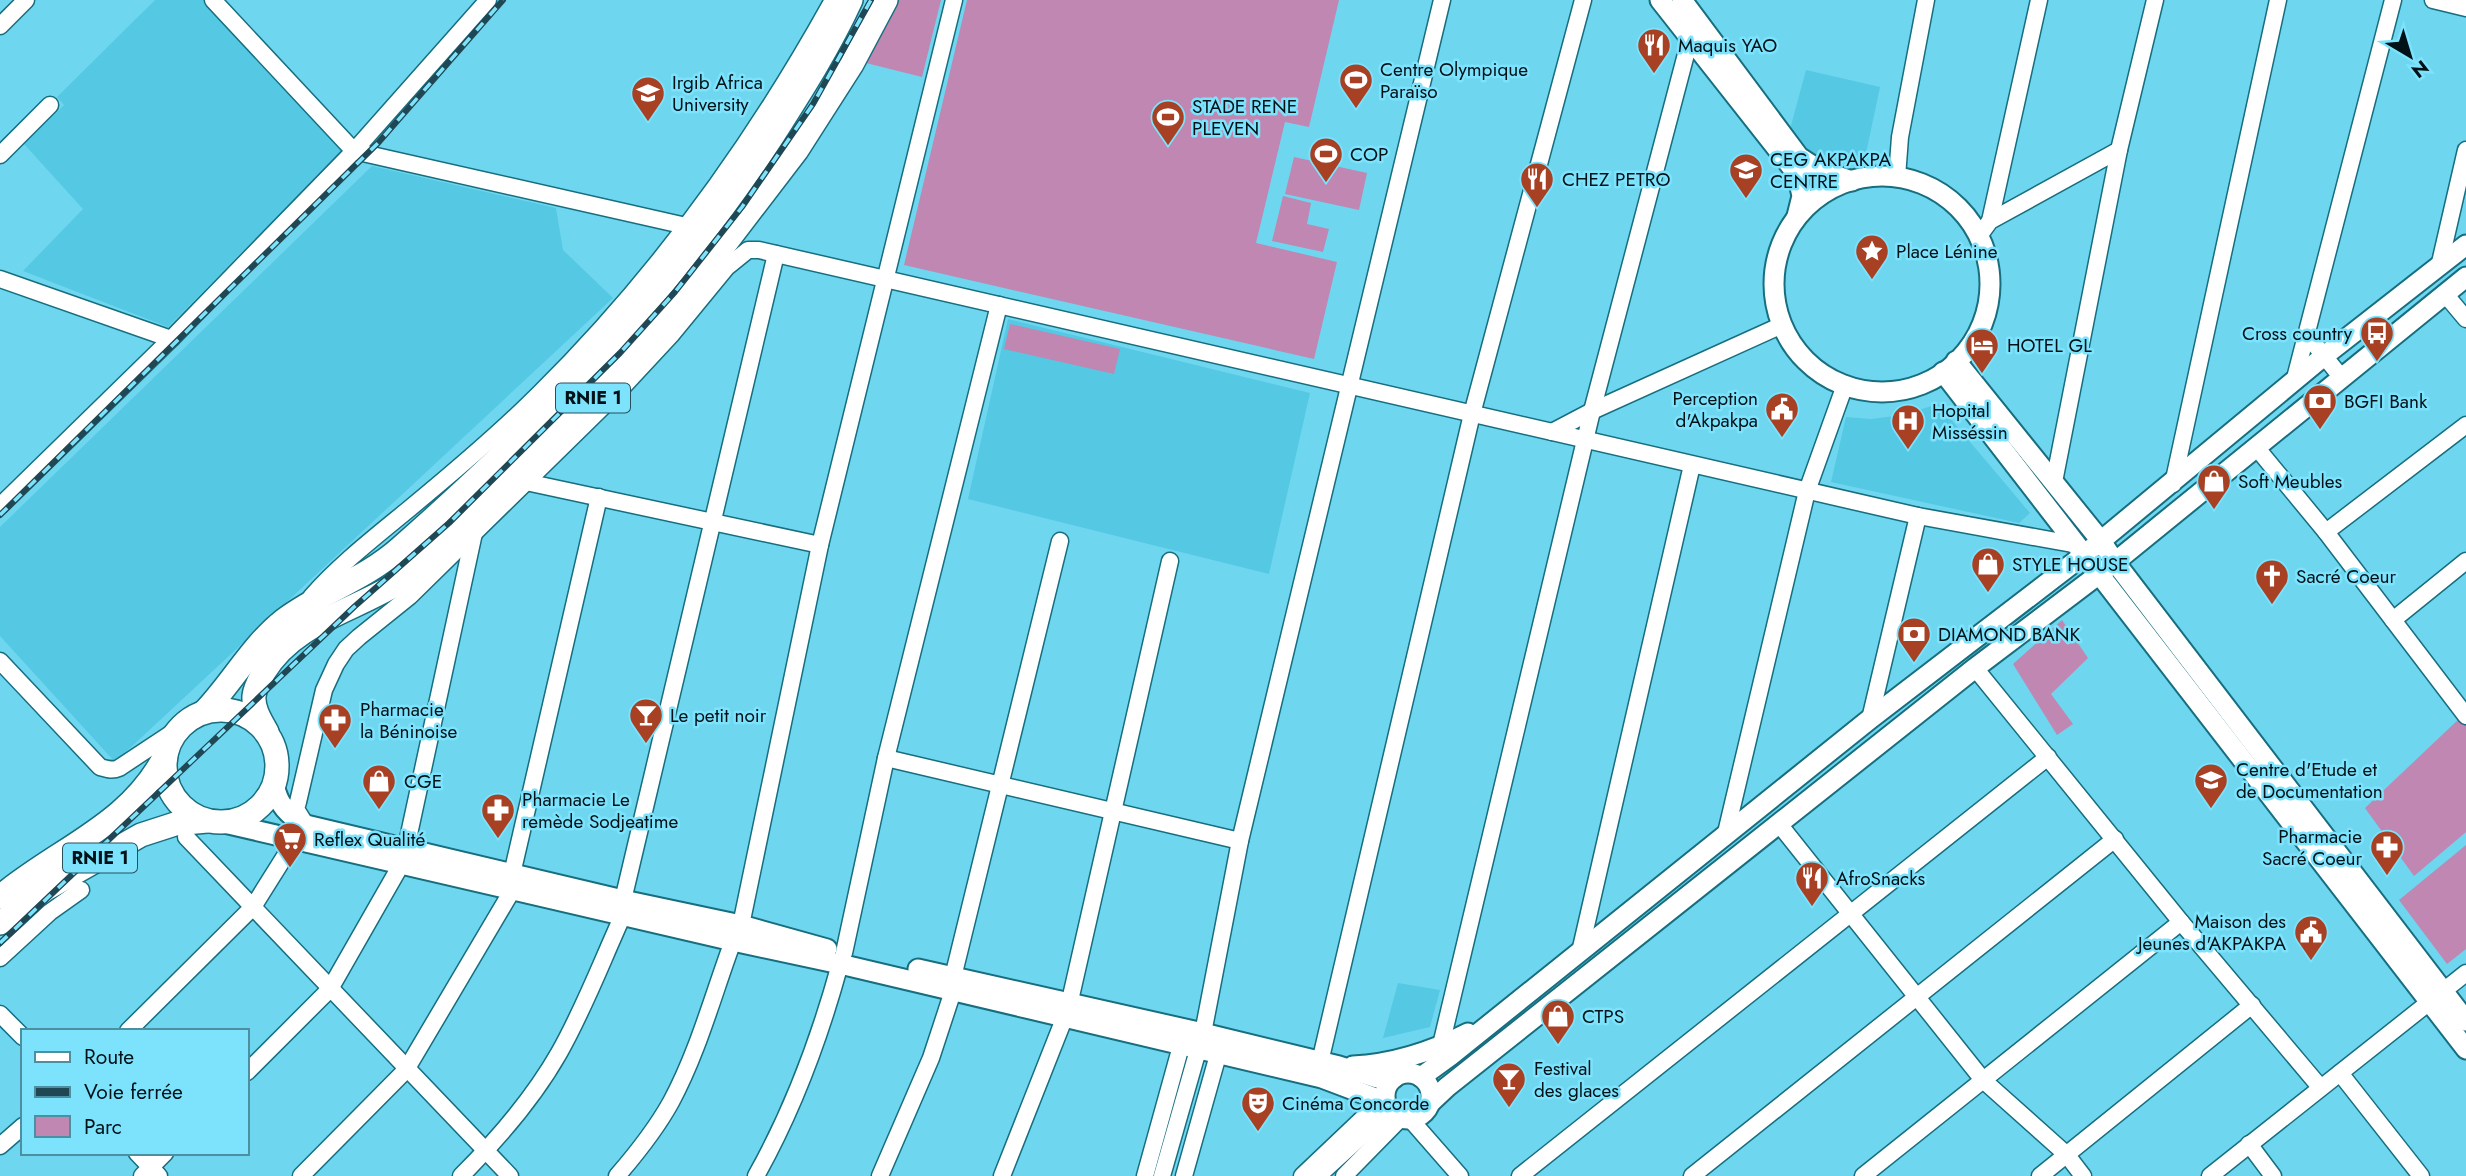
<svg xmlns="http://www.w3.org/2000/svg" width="2466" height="1176" font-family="Jost,sans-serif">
  <rect width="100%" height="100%" fill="#6fd6ef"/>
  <g fill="#55c8e3">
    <path d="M155,0H205L350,143L168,327L23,271L83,209L24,144L64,105L57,97Z"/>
    <path d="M1806,70L1880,87L1865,158L1832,165L1818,163L1789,133Z"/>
    <path d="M372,166L556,208L563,250L613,298L115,762L0,636V527Z"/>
    <path d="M1008,319L1310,393L1269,574L968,499Z"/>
    <path d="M1938,404L2030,513L2019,523L1831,482L1846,417L1871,419L1903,415Z"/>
    <path d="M1398,983L1440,990L1430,1027L1383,1038Z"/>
  </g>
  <g fill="#bf87b2">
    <path d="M894,0H941L922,77L866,63Z"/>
    <path d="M967,0H1339L1309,127L1285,122L1256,243L1337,262L1314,359L904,265Z"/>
    <path d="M1294,157L1367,173L1359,210L1285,194Z"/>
    <path d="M1283,196L1311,203L1307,224L1329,229L1323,252L1272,241Z"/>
    <path d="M1010,324L1120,349L1114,374L1004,349Z"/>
    <path d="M2062,620L2088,658L2051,694L2073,724L2057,735L2013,664Z"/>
    <path d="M2461,717L2466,722V832L2414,876L2365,808Z"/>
    <path d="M2466,845V949L2447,964L2399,900Z"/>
  </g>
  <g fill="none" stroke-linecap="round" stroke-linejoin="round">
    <g stroke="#166e7f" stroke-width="19">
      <g id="minor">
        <path d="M213,0L354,151L686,226"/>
        <path d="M2433,0L2466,8"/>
        <path d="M0,26L26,0"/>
        <path d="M0,155L50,105"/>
        <path d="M1897,177L1900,137L1926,0"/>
        <path d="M1990,221L2039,0"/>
        <path d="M1979,236L1990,221L2119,150"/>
        <path d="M2439,267L2466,150"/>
        <path d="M0,279L171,339"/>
        <path d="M2445,294L2466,319"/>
        <path d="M2307,335L2342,378"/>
        <path d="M2294,382L2393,0"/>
        <path d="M1552,432L1592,411L1782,325"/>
        <path d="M2256,447L2326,532L2466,716"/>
        <path d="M526,482L820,545"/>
        <path d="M2054,482L2119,150L2155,0"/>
        <path d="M2173,484L2278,0"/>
        <path d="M0,506L171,339L354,151L488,0"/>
        <path d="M2326,532L2466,425"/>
        <path d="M311,597C340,564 375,537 409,509C454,472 499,434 540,393C656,278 754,143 833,0"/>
        <path d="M2393,620L2466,561"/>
        <path d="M0,661L100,767C107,769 112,771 119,768L181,727"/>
        <path d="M1975,668L2181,922L2320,1087"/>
        <path d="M1870,719L1918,516"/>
        <path d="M886,758L1240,841"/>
        <path d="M1779,824L1983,1080L2067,1155L2083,1176"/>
        <path d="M306,825L296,809L298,802L324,690L336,664L346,649L359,637L410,596L619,391L672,334L727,267L748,250H759L1918,516L2078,545"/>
        <path d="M186,837L510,1176"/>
        <path d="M1725,837L1807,491L1845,385"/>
        <path d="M406,848L474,533"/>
        <path d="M512,874L599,497"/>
        <path d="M623,900L776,254"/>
        <path d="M741,925L820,545L954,0"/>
        <path d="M1580,952L1692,465"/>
        <path d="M844,953L886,758L999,305"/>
        <path d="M0,958L50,912L81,890"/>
        <path d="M953,977L1060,541"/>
        <path d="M1069,1005L1170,561"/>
        <path d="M0,1014L23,1037"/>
        <path d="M128,1031L253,907L295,840"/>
        <path d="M1203,1033L1240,841L1442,0"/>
        <path d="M1441,1045L1592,411L1690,39"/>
        <path d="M1320,1062L1472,414L1583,0"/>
        <path d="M247,1072L330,989L402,863"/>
        <path d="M2340,1073L2421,1176"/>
        <path d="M1411,1120L1460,1176"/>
        <path d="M2249,1144L2273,1176"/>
        <path d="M0,1146L23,1126"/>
        <path d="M137,1153L159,1176"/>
        <path d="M142,1176L165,1153"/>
        <path d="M301,1176L406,1070L513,889"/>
        <path d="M461,1176C497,1140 534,1097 559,1053C584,1009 602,961 623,915"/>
        <path d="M617,1176C637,1153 656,1129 671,1102C698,1052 713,995 733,941"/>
        <path d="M756,1176C793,1110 820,1037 840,964"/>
        <path d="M880,1176L931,1058L953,991"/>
        <path d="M1002,1176L1064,1019"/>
        <path d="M1145,1176L1181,1046"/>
        <path d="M1162,1176L1198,1050"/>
        <path d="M1184,1176L1218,1055"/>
        <path d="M1302,1176L1381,1101"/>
        <path d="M1318,1176L1389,1111"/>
        <path d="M1344,1176L1400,1119"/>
        <path d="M1520,1176L2048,757"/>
        <path d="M1692,1176L2115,839"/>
        <path d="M1863,1176L2181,922"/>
        <path d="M2040,1176L2252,1005"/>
        <path d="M2210,1176L2466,973"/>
      </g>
    </g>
    <g stroke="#166e7f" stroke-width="23">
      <g id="major">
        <path d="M1660,0L1797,174L1802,196L1797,216"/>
        <path d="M1682,0L1799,157L1819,170L1852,181"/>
        <circle cx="1882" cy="284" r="108"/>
        <path d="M1956,361L2101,541L2115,562L2466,1021"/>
        <path d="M1943,372L2466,1049"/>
        <path d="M274,784C278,805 288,815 306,825L623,900L741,925L827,949"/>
        <path d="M220,822L733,941L840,964L1322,1078L1375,1098L1387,1107"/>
        <path d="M918,969L1203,1033L1339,1066L1377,1078H1394"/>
        <path d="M1353,1066C1395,1064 1431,1052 1468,1033"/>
        <circle cx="1408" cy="1096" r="23"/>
        <path d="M1421,1077L1450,1056L1870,719L2085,554L2324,356L2466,245"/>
        <path d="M1431,1102L1447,1087L1975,668L2115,562L2466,277"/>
      </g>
    </g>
    <g stroke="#166e7f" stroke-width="26">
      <g id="highway">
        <circle cx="221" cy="766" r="56"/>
        <path d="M204,712C232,683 252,645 284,620C321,592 364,580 400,548C539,426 670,293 772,137C800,93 829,48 851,0"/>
        <path d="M267,732C261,721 253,709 254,696C255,687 260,679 264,672C295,621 356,611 403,580L608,383L690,290L797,150L852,64L886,0"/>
        <path d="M0,897C58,848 130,826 166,754"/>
        <path d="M0,923L46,889L141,835L175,824L207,821"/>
      </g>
    </g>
    <use href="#minor" stroke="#fff" stroke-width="16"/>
    <use href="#major" stroke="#fff" stroke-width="19"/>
    <use href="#highway" stroke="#fff" stroke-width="23"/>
    <g stroke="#1f4854" stroke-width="6">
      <g id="rail">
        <path d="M0,515L378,143L503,0"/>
        <path d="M0,943L354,607L449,523L620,353L675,292L742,207L813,104L871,0"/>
      </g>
    </g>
    <use href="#rail" stroke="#7de3fd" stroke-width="3.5" stroke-dasharray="10" stroke-linecap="butt"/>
  </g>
  <defs>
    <g id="restaurant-pin" transform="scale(1.75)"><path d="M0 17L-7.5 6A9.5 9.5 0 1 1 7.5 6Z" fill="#a84024" stroke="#7de3fd"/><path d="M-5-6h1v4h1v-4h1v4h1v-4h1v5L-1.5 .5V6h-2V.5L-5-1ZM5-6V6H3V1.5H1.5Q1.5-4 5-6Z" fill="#fff"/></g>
    <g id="stadium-pin" transform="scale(1.75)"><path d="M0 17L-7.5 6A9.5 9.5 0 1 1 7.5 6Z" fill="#a84024" stroke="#7de3fd"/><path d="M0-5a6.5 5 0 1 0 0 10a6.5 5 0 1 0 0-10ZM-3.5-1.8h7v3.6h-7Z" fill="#fff"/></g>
    <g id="university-pin" transform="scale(1.75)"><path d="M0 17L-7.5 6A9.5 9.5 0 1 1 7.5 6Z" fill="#a84024" stroke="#7de3fd"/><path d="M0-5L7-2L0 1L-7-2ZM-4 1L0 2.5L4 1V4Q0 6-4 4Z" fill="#fff"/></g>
    <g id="school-pin" transform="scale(1.75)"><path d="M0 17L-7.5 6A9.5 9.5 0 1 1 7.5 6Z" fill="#a84024" stroke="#7de3fd"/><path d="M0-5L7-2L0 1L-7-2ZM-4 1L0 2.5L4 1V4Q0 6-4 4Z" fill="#fff"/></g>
    <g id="sight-pin" transform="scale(1.75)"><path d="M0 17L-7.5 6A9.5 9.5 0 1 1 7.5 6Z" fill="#a84024" stroke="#7de3fd"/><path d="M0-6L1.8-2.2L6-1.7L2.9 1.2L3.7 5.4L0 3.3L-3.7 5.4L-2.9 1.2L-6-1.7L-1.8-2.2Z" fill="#fff"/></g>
    <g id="bus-pin" transform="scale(1.75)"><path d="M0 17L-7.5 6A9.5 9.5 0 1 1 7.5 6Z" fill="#a84024" stroke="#7de3fd"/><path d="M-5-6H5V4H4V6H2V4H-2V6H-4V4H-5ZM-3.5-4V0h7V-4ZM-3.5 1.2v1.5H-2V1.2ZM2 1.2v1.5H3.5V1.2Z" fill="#fff"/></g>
    <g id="hotel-pin" transform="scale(1.75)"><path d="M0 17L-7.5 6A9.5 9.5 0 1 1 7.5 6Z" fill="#a84024" stroke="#7de3fd"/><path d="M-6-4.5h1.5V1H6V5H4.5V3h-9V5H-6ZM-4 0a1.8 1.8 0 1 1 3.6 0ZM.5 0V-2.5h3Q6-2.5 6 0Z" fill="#fff"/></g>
    <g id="bank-pin" transform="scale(1.75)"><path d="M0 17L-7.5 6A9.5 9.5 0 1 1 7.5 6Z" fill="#a84024" stroke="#7de3fd"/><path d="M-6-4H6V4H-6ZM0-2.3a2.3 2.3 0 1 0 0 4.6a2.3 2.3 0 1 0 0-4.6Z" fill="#fff"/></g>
    <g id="civic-pin" transform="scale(1.75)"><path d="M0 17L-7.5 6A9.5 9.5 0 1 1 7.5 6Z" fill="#a84024" stroke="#7de3fd"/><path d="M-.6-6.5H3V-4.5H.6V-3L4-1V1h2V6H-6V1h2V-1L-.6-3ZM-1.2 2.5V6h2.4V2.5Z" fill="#fff"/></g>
    <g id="hospital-pin" transform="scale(1.75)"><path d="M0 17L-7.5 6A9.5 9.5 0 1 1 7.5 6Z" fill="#a84024" stroke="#7de3fd"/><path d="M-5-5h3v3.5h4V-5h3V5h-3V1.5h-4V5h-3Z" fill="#fff"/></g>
    <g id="shop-pin" transform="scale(1.75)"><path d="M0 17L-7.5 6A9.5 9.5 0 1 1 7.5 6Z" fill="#a84024" stroke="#7de3fd"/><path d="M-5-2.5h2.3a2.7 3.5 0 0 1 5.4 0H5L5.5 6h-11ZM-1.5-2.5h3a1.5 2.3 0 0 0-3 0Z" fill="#fff"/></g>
    <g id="church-pin" transform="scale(1.75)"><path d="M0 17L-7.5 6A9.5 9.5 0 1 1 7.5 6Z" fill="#a84024" stroke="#7de3fd"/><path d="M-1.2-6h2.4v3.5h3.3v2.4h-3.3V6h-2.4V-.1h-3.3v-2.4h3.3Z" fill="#fff"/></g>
    <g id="bar-pin" transform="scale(1.75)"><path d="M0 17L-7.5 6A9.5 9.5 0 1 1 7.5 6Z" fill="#a84024" stroke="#7de3fd"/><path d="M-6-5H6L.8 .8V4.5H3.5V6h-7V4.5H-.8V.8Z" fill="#fff"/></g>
    <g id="pharmacy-pin" transform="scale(1.75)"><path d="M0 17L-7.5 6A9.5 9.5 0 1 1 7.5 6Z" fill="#a84024" stroke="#7de3fd"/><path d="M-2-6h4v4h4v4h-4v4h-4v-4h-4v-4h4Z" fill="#fff"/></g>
    <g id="supermarket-pin" transform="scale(1.75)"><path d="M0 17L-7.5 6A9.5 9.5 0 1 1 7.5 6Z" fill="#a84024" stroke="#7de3fd"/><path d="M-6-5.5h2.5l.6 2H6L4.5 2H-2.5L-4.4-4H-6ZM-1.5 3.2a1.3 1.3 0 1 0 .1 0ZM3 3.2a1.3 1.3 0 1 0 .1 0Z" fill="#fff"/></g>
    <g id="theatre-pin" transform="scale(1.75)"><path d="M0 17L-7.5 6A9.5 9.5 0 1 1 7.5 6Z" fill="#a84024" stroke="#7de3fd"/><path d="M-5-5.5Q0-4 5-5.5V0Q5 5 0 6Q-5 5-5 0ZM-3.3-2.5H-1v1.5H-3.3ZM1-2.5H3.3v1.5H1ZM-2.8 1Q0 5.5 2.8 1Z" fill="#fff"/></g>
  </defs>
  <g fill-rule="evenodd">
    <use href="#restaurant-pin" x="1654" y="45"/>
    <use href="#stadium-pin" x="1356" y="80"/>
    <use href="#university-pin" x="648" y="93"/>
    <use href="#stadium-pin" x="1168" y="117"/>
    <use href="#stadium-pin" x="1326" y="154"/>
    <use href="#school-pin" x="1746" y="170"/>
    <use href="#restaurant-pin" x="1537" y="179"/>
    <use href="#sight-pin" x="1872" y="251"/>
    <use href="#bus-pin" x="2377" y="333"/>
    <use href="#hotel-pin" x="1982" y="345"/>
    <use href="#bank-pin" x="2320" y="401"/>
    <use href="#civic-pin" x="1782" y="409"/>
    <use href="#hospital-pin" x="1908" y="421"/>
    <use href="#shop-pin" x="2214" y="481"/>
    <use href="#shop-pin" x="1988" y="564"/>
    <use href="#church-pin" x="2272" y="576"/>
    <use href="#bank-pin" x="1914" y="634"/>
    <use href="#bar-pin" x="646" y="715"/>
    <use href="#pharmacy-pin" x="335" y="720"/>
    <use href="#school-pin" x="2211" y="780"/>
    <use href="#shop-pin" x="379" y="781"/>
    <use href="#pharmacy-pin" x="498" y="810"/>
    <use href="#supermarket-pin" x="290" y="839"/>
    <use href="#pharmacy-pin" x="2387" y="847"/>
    <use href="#restaurant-pin" x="1812" y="878"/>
    <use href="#civic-pin" x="2311" y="932"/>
    <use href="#shop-pin" x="1558" y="1016"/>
    <use href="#bar-pin" x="1509" y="1079"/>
    <use href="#theatre-pin" x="1258" y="1103"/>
  </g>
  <g text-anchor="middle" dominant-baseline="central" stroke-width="5" stroke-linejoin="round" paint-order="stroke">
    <g fill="#7de3fd" stroke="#26505c" stroke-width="2">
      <rect x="556" y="383.5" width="74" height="29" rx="5"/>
      <rect x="63" y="843.5" width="74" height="29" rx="5"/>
    </g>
    <g font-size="18" font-weight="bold" fill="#001117">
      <text x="593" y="398">RNIE 1</text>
      <text x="100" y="858">RNIE 1</text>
    </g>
    <g font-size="19" fill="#001117" stroke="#7de3fd" text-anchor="start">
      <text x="1678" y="45">Maquis YAO</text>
      <text x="1380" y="69">Centre Olympique<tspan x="1380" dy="22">Paraïso</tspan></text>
      <text x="672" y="82">Irgib Africa<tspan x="672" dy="22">University</tspan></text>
      <text x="1192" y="106">STADE RENE<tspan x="1192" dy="22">PLEVEN</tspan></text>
      <text x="1350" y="154">COP</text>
      <text x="1770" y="159">CEG AKPAKPA<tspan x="1770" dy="22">CENTRE</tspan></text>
      <text x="1562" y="179">CHEZ PETRO</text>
      <text x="1896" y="251">Place Lénine</text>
      <text x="2352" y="333" text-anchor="end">Cross country</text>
      <text x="2007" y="345">HOTEL GL</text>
      <text x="1758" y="398" text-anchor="end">Perception<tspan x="1758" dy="22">d'Akpakpa</tspan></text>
      <text x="2344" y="401">BGFI Bank</text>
      <text x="1932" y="410">Hopital<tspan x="1932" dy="22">Misséssin</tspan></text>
      <text x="2238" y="481">Soft Meubles</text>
      <text x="2012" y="564">STYLE HOUSE</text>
      <text x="2296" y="576">Sacré Coeur</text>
      <text x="1938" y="634">DIAMOND BANK</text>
      <text x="360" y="709">Pharmacie<tspan x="360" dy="22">la Béninoise</tspan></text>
      <text x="670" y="715">Le petit noir</text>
      <text x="2236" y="769">Centre d'Etude et<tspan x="2236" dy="22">de Documentation</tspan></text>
      <text x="404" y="781">CGE</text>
      <text x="522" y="799">Pharmacie Le<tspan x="522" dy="22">remède Sodjeatime</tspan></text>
      <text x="2362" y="836" text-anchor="end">Pharmacie<tspan x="2362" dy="22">Sacré Coeur</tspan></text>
      <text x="314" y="839">Reflex Qualité</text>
      <text x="1836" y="878">AfroSnacks</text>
      <text x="2286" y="921" text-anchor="end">Maison des<tspan x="2286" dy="22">Jeunes d'AKPAKPA</tspan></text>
      <text x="1582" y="1016">CTPS</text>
      <text x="1534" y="1068">Festival<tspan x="1534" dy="22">des glaces</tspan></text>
      <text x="1282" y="1103">Cinéma Concorde</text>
    </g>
  </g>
  <rect x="21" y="1029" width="228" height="126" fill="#7de3fd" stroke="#4b8fa1" stroke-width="2"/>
  <rect x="35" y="1052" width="35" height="10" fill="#ffffff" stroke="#4b8fa1" stroke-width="2"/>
  <text x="84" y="1064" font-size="21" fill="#001117">Route</text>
  <rect x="35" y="1087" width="35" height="10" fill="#1f4854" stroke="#4b8fa1" stroke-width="2"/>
  <text x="84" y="1099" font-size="21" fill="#001117">Voie ferrée</text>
  <rect x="35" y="1116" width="35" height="21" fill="#bf87b2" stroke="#4b8fa1" stroke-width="2"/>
  <text x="84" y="1134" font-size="21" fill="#001117">Parc</text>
  <g transform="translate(2410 56) rotate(142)" stroke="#7de3fd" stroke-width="5" paint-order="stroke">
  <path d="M0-5L12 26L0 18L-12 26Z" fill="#001117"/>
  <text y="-10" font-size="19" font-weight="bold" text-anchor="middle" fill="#001117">N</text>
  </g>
</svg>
